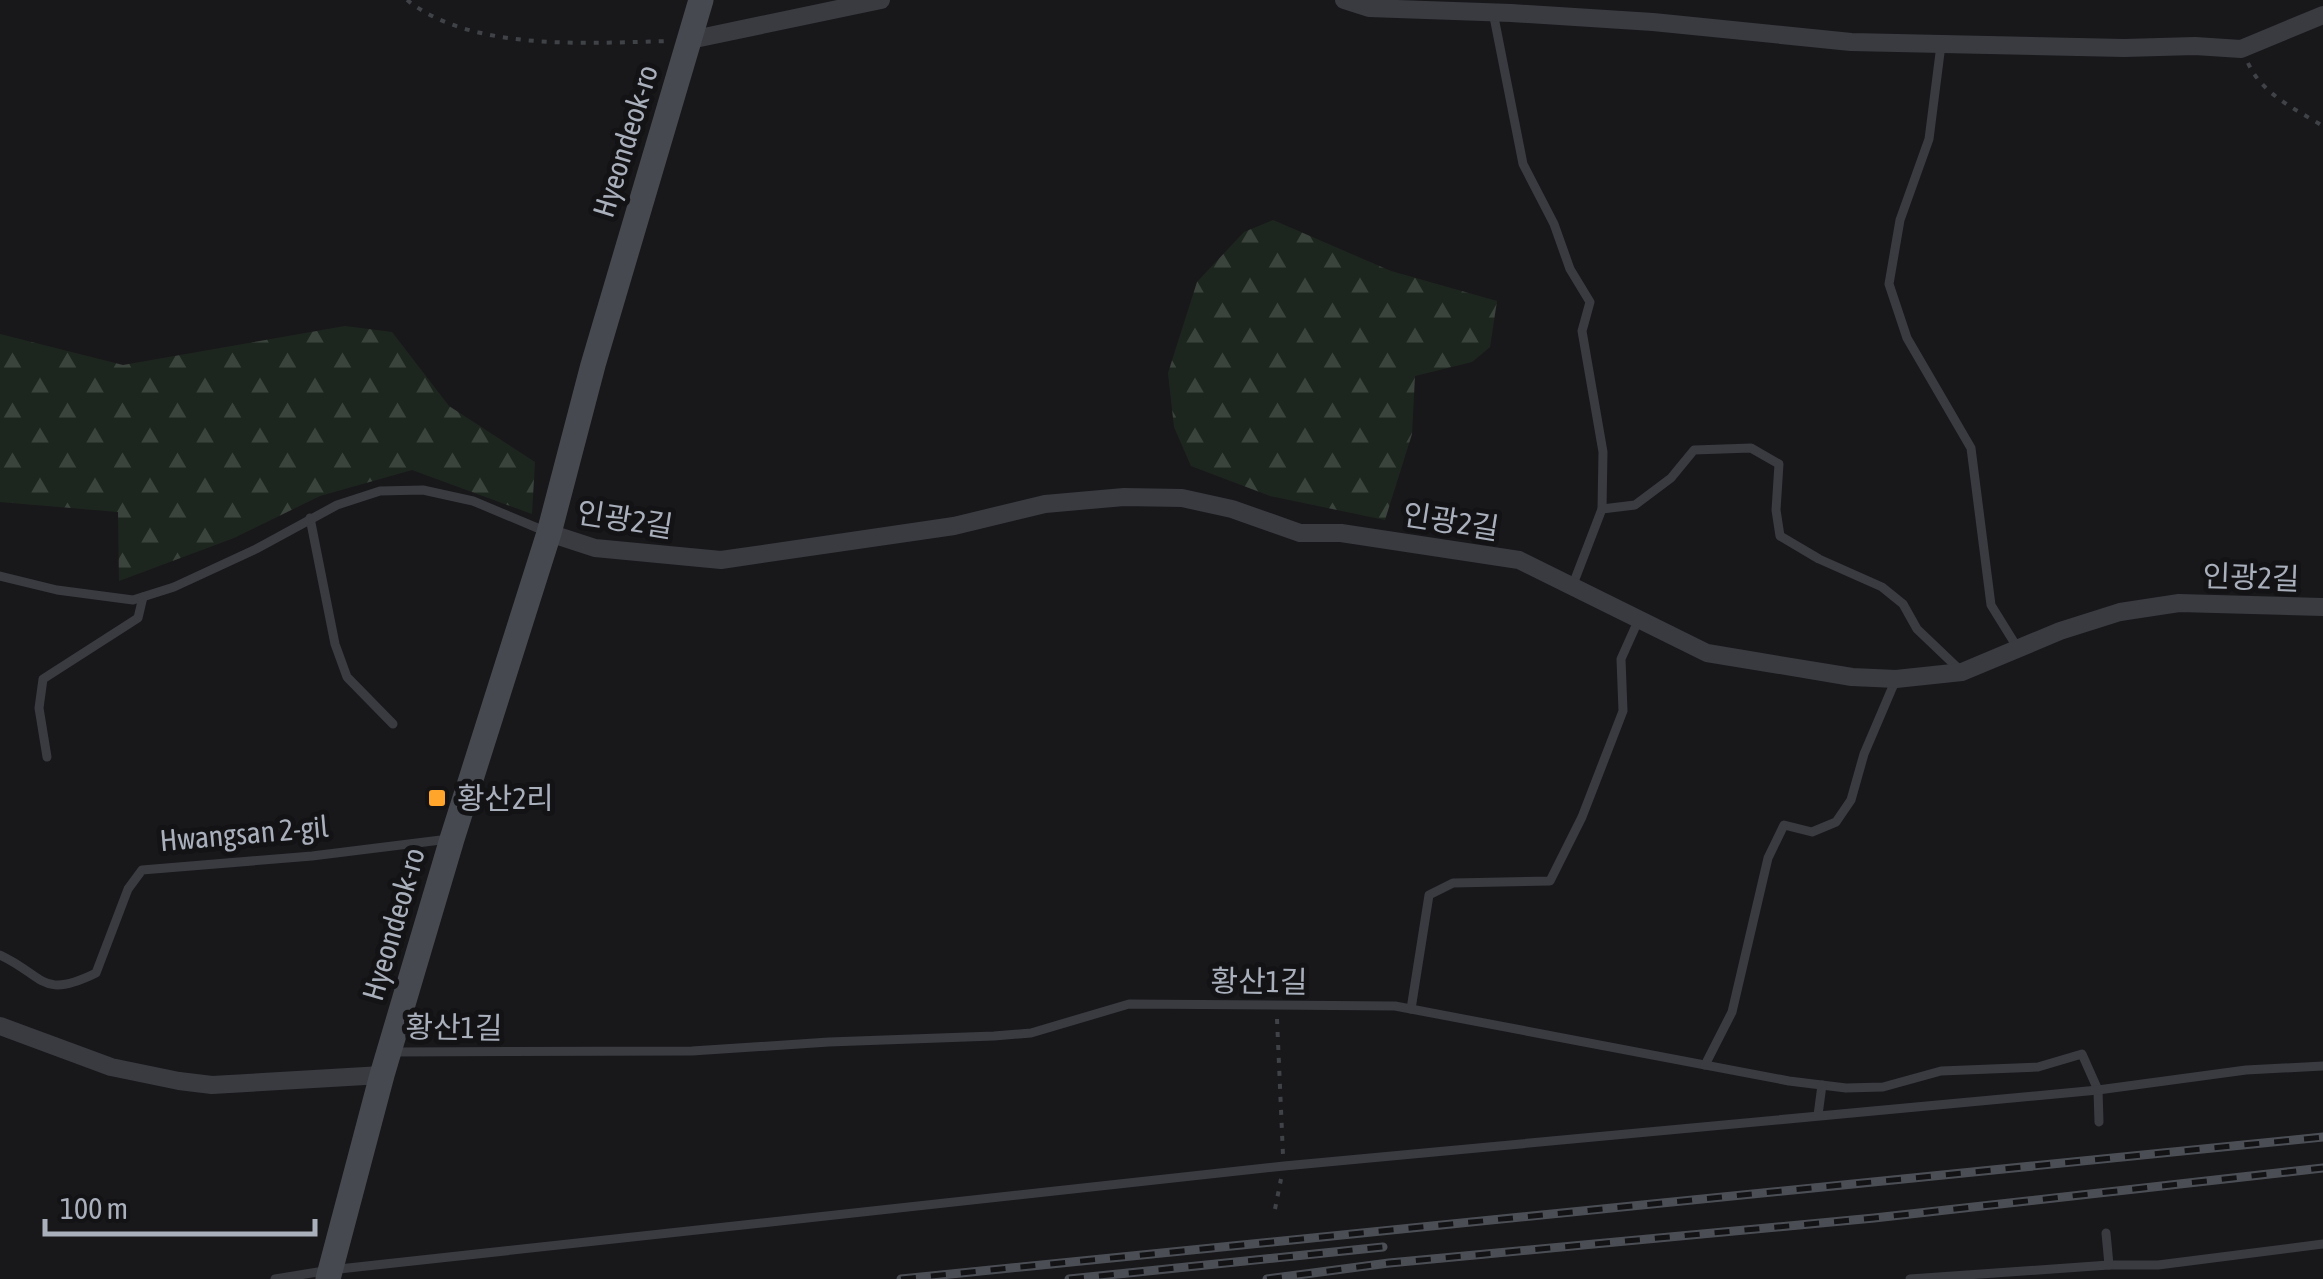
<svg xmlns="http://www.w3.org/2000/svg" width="2323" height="1279" font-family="'Asap Condensed','Noto Sans KR',sans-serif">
  <defs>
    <pattern id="forest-firs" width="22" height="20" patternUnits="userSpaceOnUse" patternTransform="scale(2.5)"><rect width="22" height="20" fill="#1d261e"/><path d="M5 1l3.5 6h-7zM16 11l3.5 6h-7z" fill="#3b433d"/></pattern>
  </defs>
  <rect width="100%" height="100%" fill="#18181b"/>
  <g fill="url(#forest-firs)">
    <path d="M1273,220L1391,271L1497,301L1490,347L1472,362L1415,376L1412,434L1385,520L1270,496L1191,466L1174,427L1168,373L1197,282L1244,232Z"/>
    <path d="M345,326L392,332L449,406L535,462L532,514L412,470L320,496L234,538L119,581L118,512L0,502V334L123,365Z"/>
  </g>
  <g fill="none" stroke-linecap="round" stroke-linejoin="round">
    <g stroke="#3f4247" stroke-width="4" stroke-dasharray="5 8" stroke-linecap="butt">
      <path d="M407,0C472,52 590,43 669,41"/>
      <path d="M2248,63C2262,94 2295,109 2323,126"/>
      <path d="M1277,1019L1283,1155"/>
      <path d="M1275,1209L1281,1179"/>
    </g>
    <g stroke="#393b40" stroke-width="9">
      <path d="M1493,12L1523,164L1554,224L1570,269L1590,302L1582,331L1603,452L1602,509L1572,587"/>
      <path d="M1941,45L1929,139L1900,220L1889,284L1907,338L1971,448L1991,605L2017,647"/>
      <path d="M1602,509L1635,505L1671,478L1694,450L1751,448L1779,464L1776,510L1780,536L1819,559L1882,587L1903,604L1917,629L1961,671"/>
      <path d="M310,518L335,644L347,677L393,724"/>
      <path d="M0,576L57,590L133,600L174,587L256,549L337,505L380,491L423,490L473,501L547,532"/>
      <path d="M47,757L39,708L43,679L138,618L143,597"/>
      <path d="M0,955C45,976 41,1000 96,973L128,889L142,870L312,856L449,839"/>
      <path d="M1411,1009L1429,895L1453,883L1550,881L1582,817L1623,711L1621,659L1638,621"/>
      <path d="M393,1052L692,1051L829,1042L994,1036L1031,1033L1129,1004L1395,1006L1789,1081L1846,1088L1883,1087L1941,1071L2038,1067L2082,1054L2098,1090L2099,1122"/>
      <path d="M1705,1065L1732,1012L1768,858L1784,825L1812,832L1836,822L1851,800L1864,754L1896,679"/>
      <path d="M1818,1115L1822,1085"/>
      <path d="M2106,1233L2109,1265H2158L2323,1244"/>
      <path d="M275,1279L330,1270L1284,1166L2098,1090L2246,1070L2323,1066"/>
      <path d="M1910,1279L2109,1265"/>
    </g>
    <g stroke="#393b40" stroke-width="18">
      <path d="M1344,0L1369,8L1511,13L1653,22L1851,42L2124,48L2195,46L2241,49L2323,15"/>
      <path d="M690,40L881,0"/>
      <path d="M549,533L595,548L721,560L954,526L1045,504L1124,497L1182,498L1232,509L1300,533H1341L1519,560L1707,653L1852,677L1896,679L1962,672L2060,631L2120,612L2179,603L2323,607"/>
      <path d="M0,1026L111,1067L179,1081L212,1085L382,1075"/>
    </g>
    <path stroke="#464a50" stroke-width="25" d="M328,1279L382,1075L452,839L549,533L593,365L701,0"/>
    <g stroke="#4b4f55" stroke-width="9">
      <g id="rail">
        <path d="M901,1279L2323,1137"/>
        <path d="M1069,1279L1383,1247"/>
        <path d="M1267,1279L1389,1263L1874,1218L2323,1168"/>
      </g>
    </g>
    <use href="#rail" stroke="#131316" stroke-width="5" stroke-dasharray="15" stroke-linecap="butt"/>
  </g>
  <rect fill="#ffa52c" stroke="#131316" stroke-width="4" x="427" y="788" width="20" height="20" rx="5"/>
  <g text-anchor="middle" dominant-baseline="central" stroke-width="10" stroke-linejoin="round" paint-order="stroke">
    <g font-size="30" fill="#a9b0bc" stroke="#131316">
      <text transform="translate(625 141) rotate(-73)">Hyeondeok-ro</text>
      <text transform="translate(625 519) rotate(9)">인광2길</text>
      <text transform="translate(1451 521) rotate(9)">인광2길</text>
      <text transform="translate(2251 577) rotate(2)">인광2길</text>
      <text transform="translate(244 833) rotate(-5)">Hwangsan 2-gil</text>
      <text transform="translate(393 924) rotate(-74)">Hyeondeok-ro</text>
      <text transform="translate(1259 981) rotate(1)">황산1길</text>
      <text transform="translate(454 1027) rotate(1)">황산1길</text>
    </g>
    <g font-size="30" fill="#a9b0bc" stroke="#131316" text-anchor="start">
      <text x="457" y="798">황산2리</text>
    </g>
  </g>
  <path d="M45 1219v15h270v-15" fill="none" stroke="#a9b0bc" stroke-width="5"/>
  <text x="60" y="1219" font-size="30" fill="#a9b0bc" stroke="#131316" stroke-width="8" paint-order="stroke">100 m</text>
</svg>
